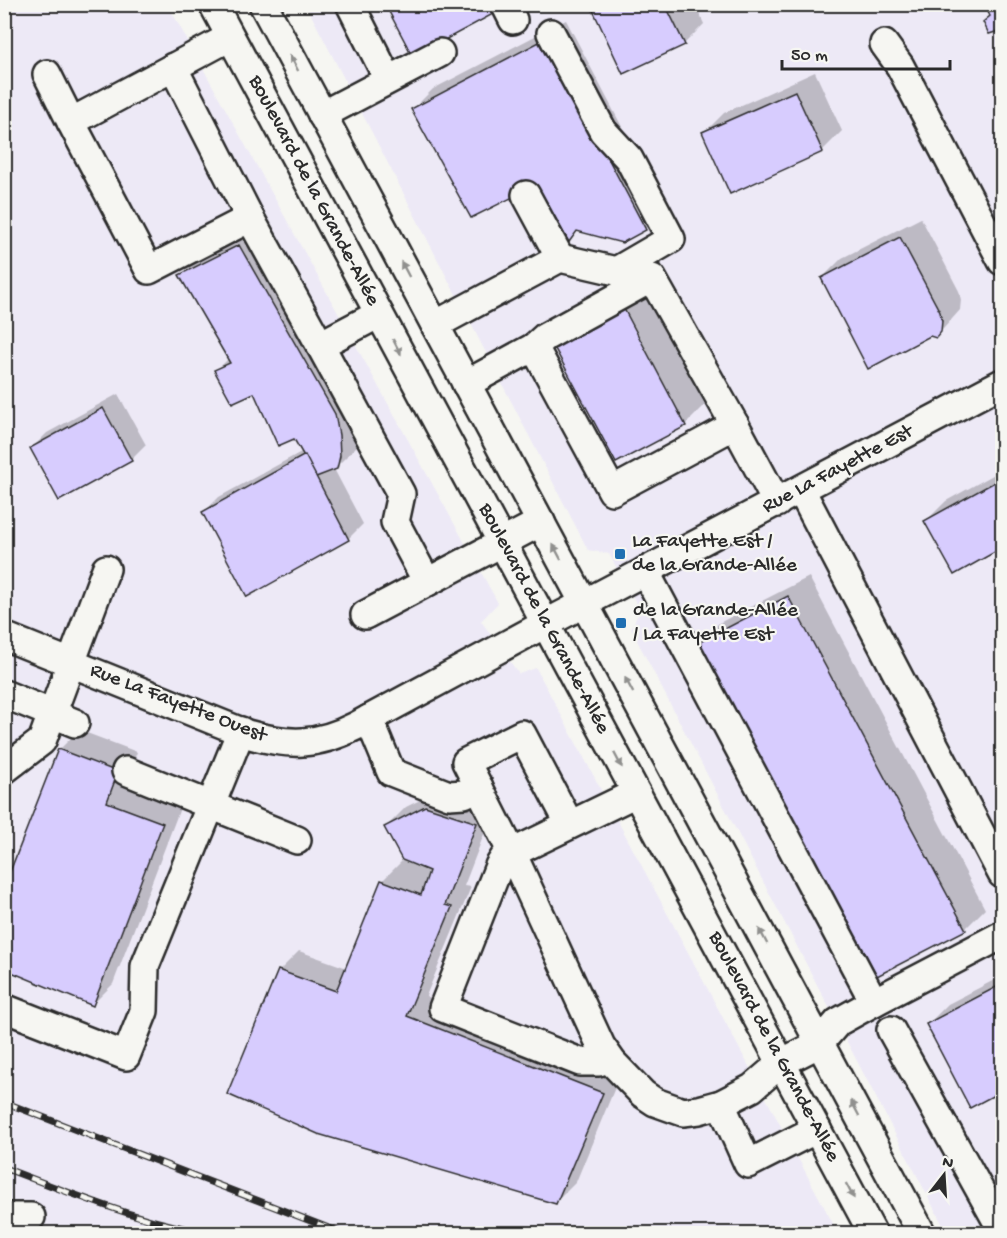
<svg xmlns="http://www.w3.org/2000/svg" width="1007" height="1238" font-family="'Gochi Hand',sans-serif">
  <rect width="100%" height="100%" fill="#f6f6f2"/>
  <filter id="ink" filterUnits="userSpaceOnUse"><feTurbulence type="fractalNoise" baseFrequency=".0167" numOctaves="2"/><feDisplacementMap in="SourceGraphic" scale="12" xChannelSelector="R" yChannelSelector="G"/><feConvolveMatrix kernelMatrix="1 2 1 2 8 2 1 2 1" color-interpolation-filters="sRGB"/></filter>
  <g filter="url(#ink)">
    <g fill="#ede9f6">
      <path d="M5,5H168L498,603L481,621L519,674L536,668L838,1233L5,1234Z"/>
      <path d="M306,5H1002V1233H947L631,629L640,610L609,554L588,550Z"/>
    </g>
    <g fill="#0003">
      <path d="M387,4H500L492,13Z"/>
      <path d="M592,4H695L704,24L684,44Z"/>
      <path d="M566,20L665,209L645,229L537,183L413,109L433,89Z"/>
      <path d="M815,72L842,131L822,151L704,133L724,113Z"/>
      <path d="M921,218L959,291L961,300L960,310L936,337L822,278L842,258Z"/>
      <path d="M259,226L360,435L356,447L334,469L363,524L348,539L204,512L219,497L303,451L295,437L255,391L216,371L229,358L181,275L201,255Z"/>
      <path d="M643,287L705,405L685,425L616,461L554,343Z"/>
      <path d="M118,394L146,445L131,460L32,448L47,433Z"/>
      <path d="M1002,470V547L955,573L926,521L946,501Z"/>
      <path d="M809,577L985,909L965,929L878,974L699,643L719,623Z"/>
      <path d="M79,730L137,752L126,782L182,803L113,984L93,1004L4,891L59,750Z"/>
      <path d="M446,787L496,803L464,886L471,887L426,996L621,1073L576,1182L556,1202L279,971L299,951L347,968L382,881L403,860L386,827L406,807Z"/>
      <path d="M1002,976V1090L971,1106L928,1024L948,1004Z"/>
    </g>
    <g fill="#d7ccfe" stroke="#2b2b2b" stroke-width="1.5">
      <path d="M385,4H487L493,14L413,57Z"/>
      <path d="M590,4H679L668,10L685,45L623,74Z"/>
      <path d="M984,4H1002V30L989,34L983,22L990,16Z"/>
      <path d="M545,39L646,230L622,243L577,231L569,242L537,185L471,218L411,109Z"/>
      <path d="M795,91L823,152L730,194L702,132Z"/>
      <path d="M900,237L940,312L942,321L941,332L936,338L930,336L868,369L821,278Z"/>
      <path d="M239,245L335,414L339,435L340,456L337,469L316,477L294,439L278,446L254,393L232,403L214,370L230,363L179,275Z"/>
      <path d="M622,305L686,426L616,463L552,343Z"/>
      <path d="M103,408L132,461L59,501L30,448Z"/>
      <path d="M305,455L349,540L247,597L202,512Z"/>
      <path d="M1002,478V548L954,575L924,521Z"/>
      <path d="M788,596L966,930L877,976L698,643Z"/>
      <path d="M58,749L118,772L107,802L163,823L93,1006L4,969V887Z"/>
      <path d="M425,806L477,823L445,905L452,907L407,1016L603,1093L556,1204L318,1134L227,1094L278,970L336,991L381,880L421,895L429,871L402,860L384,827Z"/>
      <path d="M1002,984V1091L970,1108L926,1024Z"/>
    </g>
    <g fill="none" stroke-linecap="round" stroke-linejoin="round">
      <g stroke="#2b2b2b" stroke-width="32">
        <g id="minor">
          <path d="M213,4L873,1234"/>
          <path d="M263,4L922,1234"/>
          <path d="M350,4L388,79"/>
          <path d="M505,4L513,20"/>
          <path d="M230,37L71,122L149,270L250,218L320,345"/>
          <path d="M884,44L900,66L1002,261"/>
          <path d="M173,67L250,218"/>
          <path d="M47,74L71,122"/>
          <path d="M322,115L440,53"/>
          <path d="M526,195L560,258"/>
          <path d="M379,314L320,345L401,494L395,522L427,582"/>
          <path d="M435,325L560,258L616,271L671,239L629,159L603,131L551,33"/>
          <path d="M534,347L545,337L652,278L735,425"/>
          <path d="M466,384L534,347L612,491L735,425L777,503"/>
          <path d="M801,490L1002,874"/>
          <path d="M365,615L541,522"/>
          <path d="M4,636L247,734C289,746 317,746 356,726L545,624L1002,383"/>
          <path d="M4,694L75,723"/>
          <path d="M369,719L391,772L449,795L464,794L479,787"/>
          <path d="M4,770L42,741L106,569"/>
          <path d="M126,771L297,840"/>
          <path d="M570,825L522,734L466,762L512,853L636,793"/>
          <path d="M874,1002L1002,935"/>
          <path d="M4,1008L126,1056L144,1011L145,966L241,731"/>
          <path d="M891,1030L1002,1230"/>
          <path d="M609,1058L599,1062H580L443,1008L499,866L504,858L512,853L601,1046L613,1063L643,1094L655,1102L683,1112L699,1110L721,1104L752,1088L781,1063L820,1043L838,1022L874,1002L645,571"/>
          <path d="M721,1104L748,1164L817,1129"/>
          <path d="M4,1217H31"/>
        </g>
      </g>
      <use href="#minor" stroke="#f6f6f2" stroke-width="27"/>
      <g stroke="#2b2b2b" stroke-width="7">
        <g id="rail">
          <path d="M4,1102L344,1234"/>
          <path d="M4,1168C74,1194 143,1224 218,1234"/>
        </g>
      </g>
      <use href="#rail" stroke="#f6f6f2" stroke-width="4.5" stroke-dasharray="14" stroke-linecap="butt"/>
    </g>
    <defs><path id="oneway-solid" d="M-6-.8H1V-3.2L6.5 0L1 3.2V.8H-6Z" transform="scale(1.5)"/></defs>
    <g fill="#90908e">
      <use href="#oneway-solid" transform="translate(294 63) rotate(-118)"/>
      <use href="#oneway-solid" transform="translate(405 269) rotate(-118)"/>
      <use href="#oneway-solid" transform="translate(397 347) rotate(62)"/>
      <use href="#oneway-solid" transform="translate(557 552) rotate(-118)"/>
      <use href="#oneway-solid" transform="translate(629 685) rotate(-118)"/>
      <use href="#oneway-solid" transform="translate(618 760) rotate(62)"/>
      <use href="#oneway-solid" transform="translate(763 936) rotate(-118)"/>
      <use href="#oneway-solid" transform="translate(855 1108) rotate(-118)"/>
      <use href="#oneway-solid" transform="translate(850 1191) rotate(62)"/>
    </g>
  </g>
  <g fill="#1f6fb2" stroke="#f6f6f2" stroke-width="2">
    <rect x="614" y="548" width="12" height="12" rx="3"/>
    <rect x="615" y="617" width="12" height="12" rx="3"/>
  </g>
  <g text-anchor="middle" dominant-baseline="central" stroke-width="4.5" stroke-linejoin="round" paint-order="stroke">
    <g font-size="21" fill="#2b2b2b" stroke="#f6f6f2">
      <text transform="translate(313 191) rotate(62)">Boulevard de la Grande-Allée</text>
      <text transform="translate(838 470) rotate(-28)">Rue La Fayette Est</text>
      <text transform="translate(543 619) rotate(62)">Boulevard de la Grande-Allée</text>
      <text transform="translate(178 704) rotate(21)">Rue La Fayette Ouest</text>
      <text transform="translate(773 1047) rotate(62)">Boulevard de la Grande-Allée</text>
    </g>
    <g font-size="21" fill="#2b2b2b" stroke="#f6f6f2" text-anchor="start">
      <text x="632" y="542">La Fayette Est /<tspan x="632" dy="24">de la Grande-Allée</tspan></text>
      <text x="633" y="611">de la Grande-Allée<tspan x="633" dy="24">/ La Fayette Est</tspan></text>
    </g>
  </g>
  <rect width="1007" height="1238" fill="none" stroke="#f6f6f2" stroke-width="24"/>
  <rect x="12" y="12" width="983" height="1214" fill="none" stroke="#2b2b2b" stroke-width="2" filter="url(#ink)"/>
  <g transform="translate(944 1175) rotate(17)" stroke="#f6f6f2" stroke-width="4.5" paint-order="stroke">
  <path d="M0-4.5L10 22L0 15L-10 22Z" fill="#2b2b2b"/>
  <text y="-9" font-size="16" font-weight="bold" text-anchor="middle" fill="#2b2b2b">N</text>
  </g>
  <path d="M782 60v9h168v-9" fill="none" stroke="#2b2b2b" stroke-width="3"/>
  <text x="791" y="60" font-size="18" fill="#2b2b2b" stroke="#f6f6f2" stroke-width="4.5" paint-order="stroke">50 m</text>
</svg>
